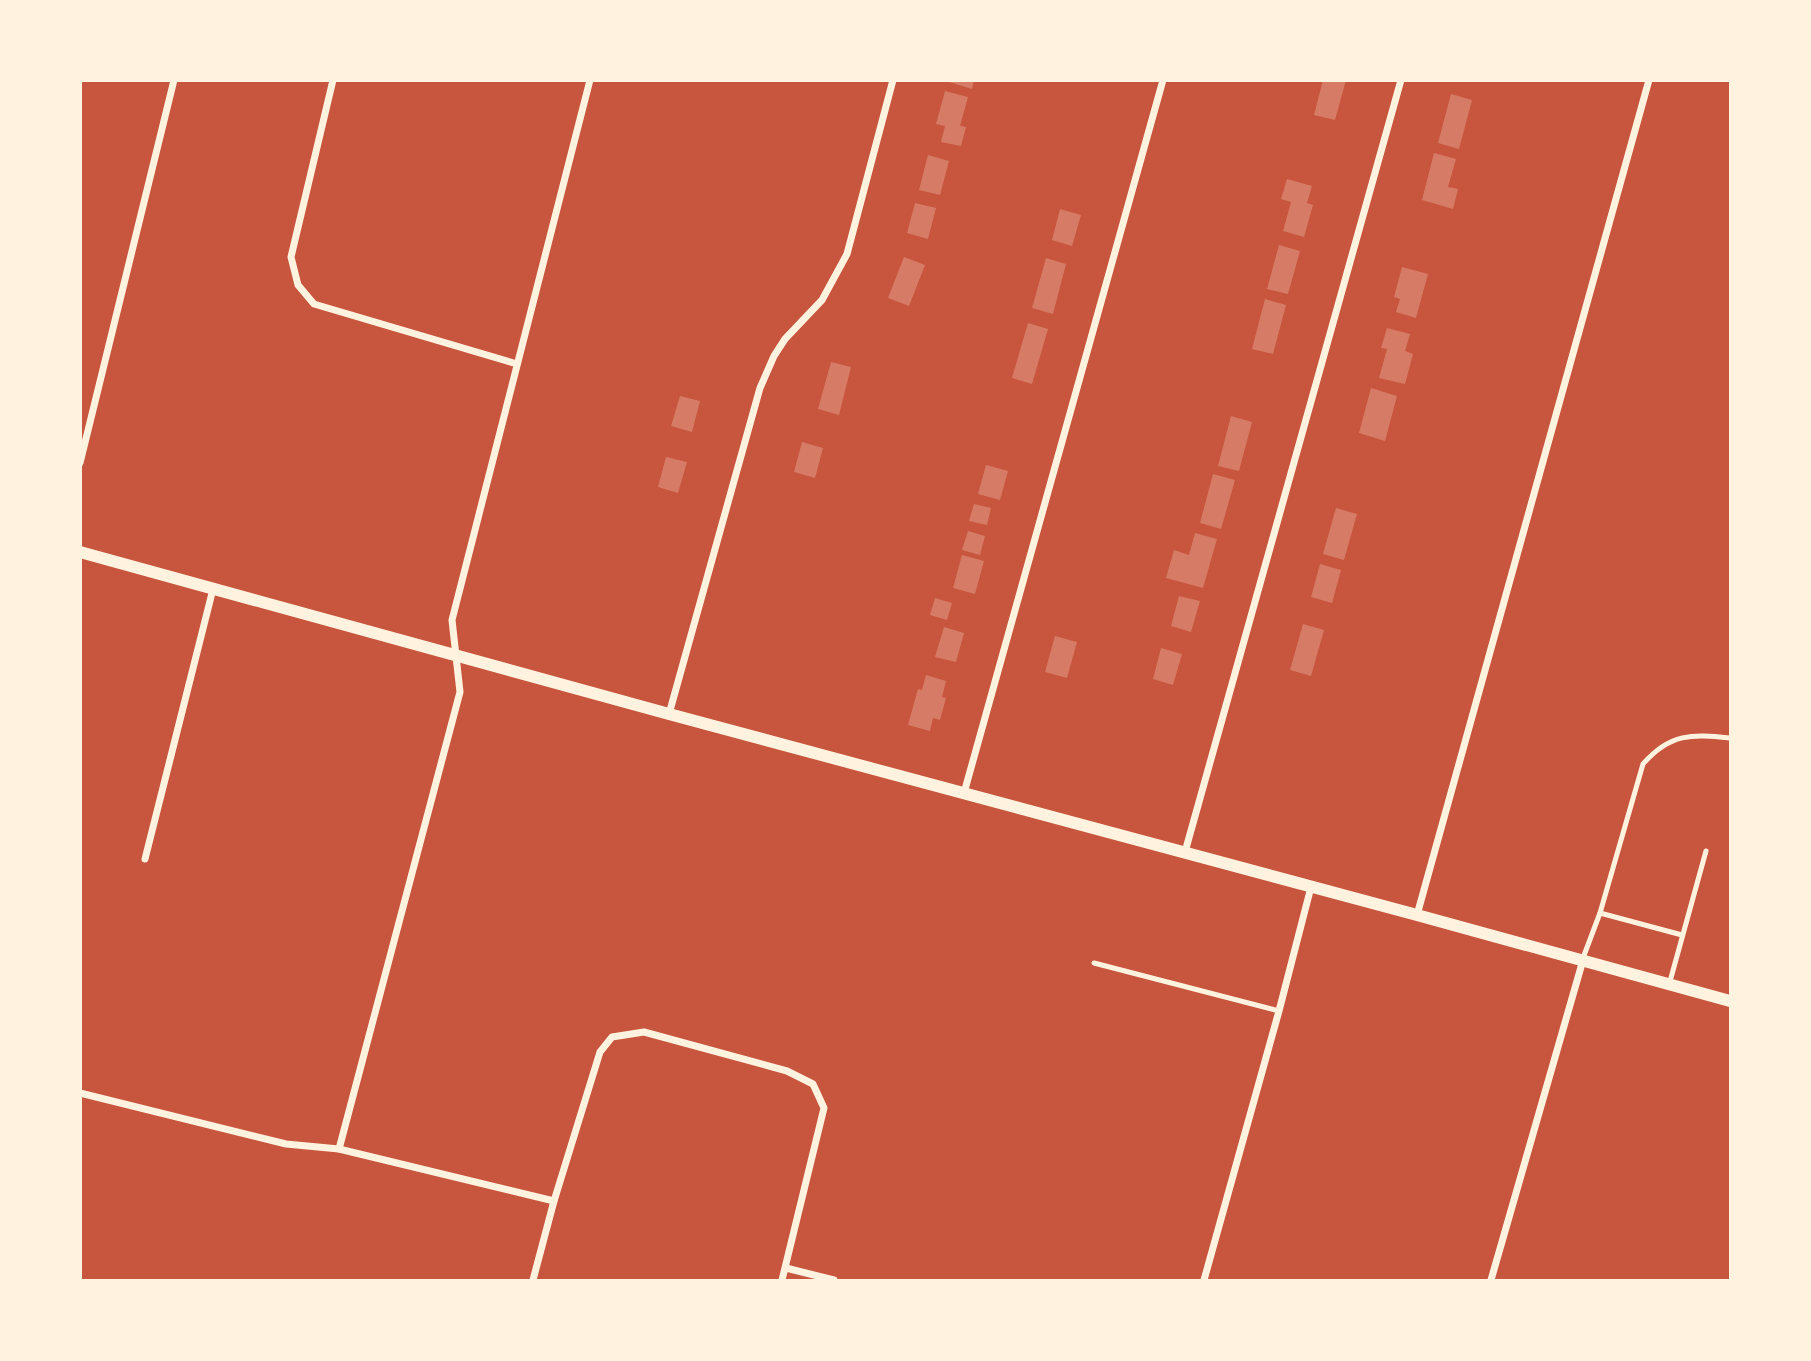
<svg xmlns="http://www.w3.org/2000/svg" width="1811" height="1361" font-family="Manrope,sans-serif">
  <rect width="100%" height="100%" fill="#c8553d"/>
  <g fill="#d67c66">
    <path d="M943,80H974L972,89Z"/>
    <path d="M1323,80H1346L1335,120L1314,115Z"/>
    <path d="M945,91L968,97L960,126L966,127L961,146L941,142L945,126L936,124Z"/>
    <path d="M1451,94L1472,100L1459,149L1438,143Z"/>
    <path d="M1434,153L1456,159L1448,187L1458,189L1453,209L1422,200Z"/>
    <path d="M928,155L949,161L940,195L919,190Z"/>
    <path d="M1287,179L1312,186L1307,203L1313,205L1304,237L1283,231L1291,202L1281,199Z"/>
    <path d="M915,203L936,208L928,239L907,233Z"/>
    <path d="M1060,209L1081,215L1072,246L1052,240Z"/>
    <path d="M1279,245L1300,251L1288,294L1267,289Z"/>
    <path d="M904,257L925,265L909,306L888,298Z"/>
    <path d="M1046,258L1066,264L1053,314L1032,308Z"/>
    <path d="M1402,267L1428,274L1416,318L1396,312L1400,299L1394,297Z"/>
    <path d="M1265,299L1286,305L1273,354L1252,349Z"/>
    <path d="M1028,323L1048,329L1032,384L1012,378Z"/>
    <path d="M1387,328L1410,334L1405,351L1413,354L1405,384L1379,378L1387,349L1381,348Z"/>
    <path d="M831,362L851,367L839,415L818,409Z"/>
    <path d="M1371,388L1397,396L1385,441L1359,433Z"/>
    <path d="M680,396L700,401L692,432L671,426Z"/>
    <path d="M1231,416L1252,422L1239,471L1218,466Z"/>
    <path d="M802,442L823,448L815,478L794,472Z"/>
    <path d="M666,457L687,462L678,493L658,487Z"/>
    <path d="M986,465L1008,471L1000,500L978,494Z"/>
    <path d="M1213,474L1235,480L1221,529L1200,523Z"/>
    <path d="M974,504L991,508L987,525L969,521Z"/>
    <path d="M1336,508L1357,514L1344,560L1323,554Z"/>
    <path d="M968,531L985,536L980,555L962,550Z"/>
    <path d="M1195,533L1217,539L1203,588L1166,578L1174,550L1189,555Z"/>
    <path d="M962,555L984,561L975,594L953,588Z"/>
    <path d="M1320,564L1341,570L1332,603L1311,597Z"/>
    <path d="M1179,596L1200,601L1191,632L1171,626Z"/>
    <path d="M935,598L952,603L947,620L930,615Z"/>
    <path d="M1303,624L1324,630L1311,676L1290,670Z"/>
    <path d="M944,627L964,633L956,662L935,657Z"/>
    <path d="M1055,636L1077,642L1067,678L1045,672Z"/>
    <path d="M1161,648L1182,654L1173,685L1153,679Z"/>
    <path d="M926,675L946,681L942,697L946,698L940,720L933,718L930,731L908,725L918,689L922,690Z"/>
  </g>
  <g fill="none" stroke-linecap="round" stroke-linejoin="round">
    <g stroke="#fff3e0" stroke-width="5">
      <path d="M1600,913L1643,764C1670,733 1692,734 1730,738"/>
      <path d="M1583,958L1600,913L1682,935"/>
      <path d="M1094,963L1279,1011"/>
      <path d="M1669,985L1706,851"/>
    </g>
    <g stroke="#fff3e0" stroke-width="7">
      <path d="M333,80L291,257L298,285L314,304L517,364"/>
      <path d="M80,463L174,80"/>
      <path d="M669,714L760,388L774,356L785,339L822,300L847,254L893,80"/>
      <path d="M964,793L1163,80"/>
      <path d="M1185,852L1401,80"/>
      <path d="M145,859L213,589"/>
      <path d="M1417,915L1649,80"/>
      <path d="M80,1093L286,1144L339,1149L554,1201"/>
      <path d="M339,1149L460,692L452,620L590,80"/>
      <path d="M786,1268L834,1280"/>
      <path d="M533,1280L554,1201L600,1052L612,1037L644,1032L787,1071L813,1084L824,1108L782,1280"/>
      <path d="M1204,1280L1279,1011L1311,887"/>
      <path d="M1491,1280L1583,960"/>
    </g>
    <path stroke="#fff3e0" stroke-width="12" d="M80,552L669,714L1417,915L1730,1001"/>
  </g>
  <rect width="1811" height="1361" fill="none" stroke="#fff3e0" stroke-width="164"/>
</svg>
